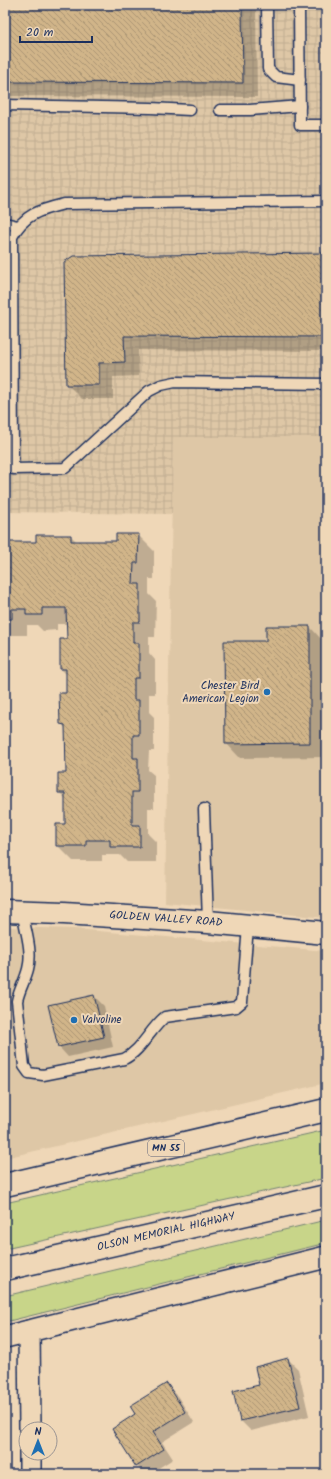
<svg xmlns="http://www.w3.org/2000/svg" width="331" height="1479" font-family="Kalam,sans-serif">
  <defs>
    <pattern id="industrial-grid" width="8" height="8" patternUnits="userSpaceOnUse"><rect width="8" height="8" fill="#dec7a6"/><path d="M0 4h8M4 0v8" fill="none" stroke="#beab91"/></pattern>
    <pattern id="building-back-hatch" width="6" height="6" patternUnits="userSpaceOnUse"><rect width="6" height="6" fill="#d1b589"/><path d="M-1 5l2 2M0 0l6 6M5-1l2 2" fill="none" stroke="#a99473"/></pattern>
  </defs>
  <rect width="100%" height="100%" fill="#efd7b7"/>
  <filter id="ink" filterUnits="userSpaceOnUse"><feTurbulence type="fractalNoise" baseFrequency=".025" numOctaves="2"/><feDisplacementMap in="SourceGraphic" scale="8" xChannelSelector="R" yChannelSelector="G"/><feConvolveMatrix kernelMatrix="1 2 1 2 8 2 1 2 1" color-interpolation-filters="sRGB"/></filter>
  <g filter="url(#ink)">
    <g fill="#dec7a6">
      <path d="M173,437H326V918L165,902Z"/>
      <path d="M5,927L75,929L326,951V1083L5,1158Z"/>
    </g>
    <path fill="url(#industrial-grid)" d="M5,5H326V437H173L172,514L5,512Z"/>
    <g fill="#c8d589" stroke="#728274">
      <path d="M326,1130V1178L5,1249V1203Z"/>
      <path d="M326,1220V1243L5,1322V1296Z"/>
    </g>
    <g fill="#0003">
      <path d="M5,5H256L257,97L5,96Z"/>
      <path d="M326,254V351L138,350L139,376L113,377V399H82L67,384L73,257Z"/>
      <path d="M138,535L154,551V579H149V594L156,601L155,637H149V653L155,660V694H149V712L154,717V751H149L148,770L154,775V808H148V834L156,842V862H127L120,855H102V861H73L57,845L66,825V799L59,792L67,774L66,729L61,723L67,694V675L61,669L68,640L67,624H57V630L43,631L37,625H27V635H5V542L37,543L71,536L77,542H117Z"/>
      <path d="M310,627L324,642L325,757L240,758L226,743L267,642Z"/>
      <path d="M94,996L104,1006L113,1047L68,1057L59,1047L50,1006Z"/>
      <path d="M288,1359L298,1369L309,1416L251,1431L241,1421L234,1392L260,1385Z"/>
      <path d="M166,1384L176,1394L194,1422L162,1442L173,1459L149,1474H145L137,1466L136,1415Z"/>
    </g>
    <g fill="url(#building-back-hatch)" stroke="#1b2f5e">
      <path d="M5,5H242L243,83L5,82Z"/>
      <path d="M326,253V337L124,336L125,362L99,363V385H66L64,262L73,256Z"/>
      <path d="M116,534H139L138,563H134L133,584H140V622H133V643H139V678H134V700H139V735H133V758H138V792H132V825H140V847H110V840H86V846H56V824H65V793H58V773H66L65,725L60,724L59,693H66V669H60V639H67L66,608H42V615H26V609H12V619H5V542H36V535H71V541H116Z"/>
      <path d="M266,626H310V743L225,744L224,641H266Z"/>
      <path d="M94,995L104,1037L58,1047L48,1005Z"/>
      <path d="M288,1358L300,1407L240,1421L233,1391L259,1385L255,1367Z"/>
      <path d="M167,1383L185,1412L153,1432L164,1449L136,1467L112,1429L135,1414L130,1406Z"/>
    </g>
    <g fill="none" stroke-linecap="round" stroke-linejoin="round">
      <g stroke="#1b2f5e" stroke-width="13">
        <g id="lane">
          <path d="M267,5L268,69L276,77L300,80"/>
          <path d="M299,5L300,125H326"/>
          <path d="M5,105L151,108L190,110"/>
          <path d="M220,110H250L300,106"/>
          <path d="M326,201L64,204C40,210 24,214 12,237L13,469L65,468L149,391L161,385L175,382L326,384"/>
          <path d="M5,223L18,226"/>
          <path d="M204,809L208,922"/>
          <path d="M22,911C25,929 33,951 28,969C25,981 19,990 17,1001L24,1066L29,1073L43,1075L124,1059C142,1050 150,1029 165,1017L236,1007L242,1002L248,926"/>
        </g>
      </g>
      <g stroke="#1b2f5e" stroke-width="24">
        <g id="street">
          <path d="M29,1331L30,1429"/>
          <path d="M5,1337L326,1257"/>
          <path d="M30,1453V1474"/>
        </g>
      </g>
      <g stroke="#1b2f5e" stroke-width="25">
        <path id="secondary" d="M5,911L64,913L208,922L326,933"/>
      </g>
      <g stroke="#1b2f5e" stroke-width="25">
        <g id="highway">
          <path d="M5,1185L326,1110"/>
          <path d="M5,1269L326,1196"/>
        </g>
      </g>
      <use href="#lane" stroke="#efd7b7" stroke-width="10"/>
      <use href="#street" stroke="#efd7b7" stroke-width="21"/>
      <use href="#secondary" stroke="#efd7b7" stroke-width="22"/>
      <use href="#highway" stroke="#efd7b7" stroke-width="22"/>
    </g>
  </g>
  <g fill="#1f6fb2" stroke="#efd7b7" stroke-width="1.5">
    <circle cx="267" cy="692" r="4"/>
    <circle cx="74" cy="1020" r="4"/>
  </g>
  <g text-anchor="middle" dominant-baseline="central" stroke-width="4" stroke-linejoin="round" paint-order="stroke">
    <rect fill="#efd7b7" stroke="#5b6179" stroke-width="1" x="148" y="1140" width="36" height="16" rx="3"/>
    <g font-size="10" font-weight="bold" fill="#1b2f5e">
      <text x="166" y="1148">MN 55</text>
    </g>
    <g font-size="11" fill="#1b2f5e" stroke="#efd7b7" text-anchor="end">
      <text x="259" y="686">Chester Bird<tspan x="259" dy="13">American Legion</tspan></text>
      <text x="82" y="1020" text-anchor="start">Valvoline</text>
    </g>
    <g font-size="11" fill="#1b2f5e" stroke="#efd7b7">
      <text transform="translate(166 919) rotate(4)">GOLDEN VALLEY ROAD</text>
      <text transform="translate(166 1232) rotate(-13)">OLSON MEMORIAL HIGHWAY</text>
    </g>
  </g>
  <rect width="331" height="1479" fill="none" stroke="#efd7b7" stroke-width="20"/>
  <rect x="10" y="10" width="311" height="1459" fill="none" stroke="#1b2f5e" stroke-width="1.5" filter="url(#ink)"/>
  <g transform="translate(38 1441)"><circle r="19" fill="#efd7b7" stroke="#9a9493"/>
  <path d="M0-3L7 15L0 10L-7 15Z" fill="#1f6fb2"/>
  <text y="-6" font-size="11" font-weight="bold" text-anchor="middle" fill="#1b2f5e">N</text>
  </g>
  <path d="M20 36v6h72v-6" fill="none" stroke="#1b2f5e" stroke-width="2"/>
  <text x="26" y="36" font-size="12" fill="#1b2f5e" stroke="#efd7b7" stroke-width="3" paint-order="stroke">20 m</text>
</svg>
